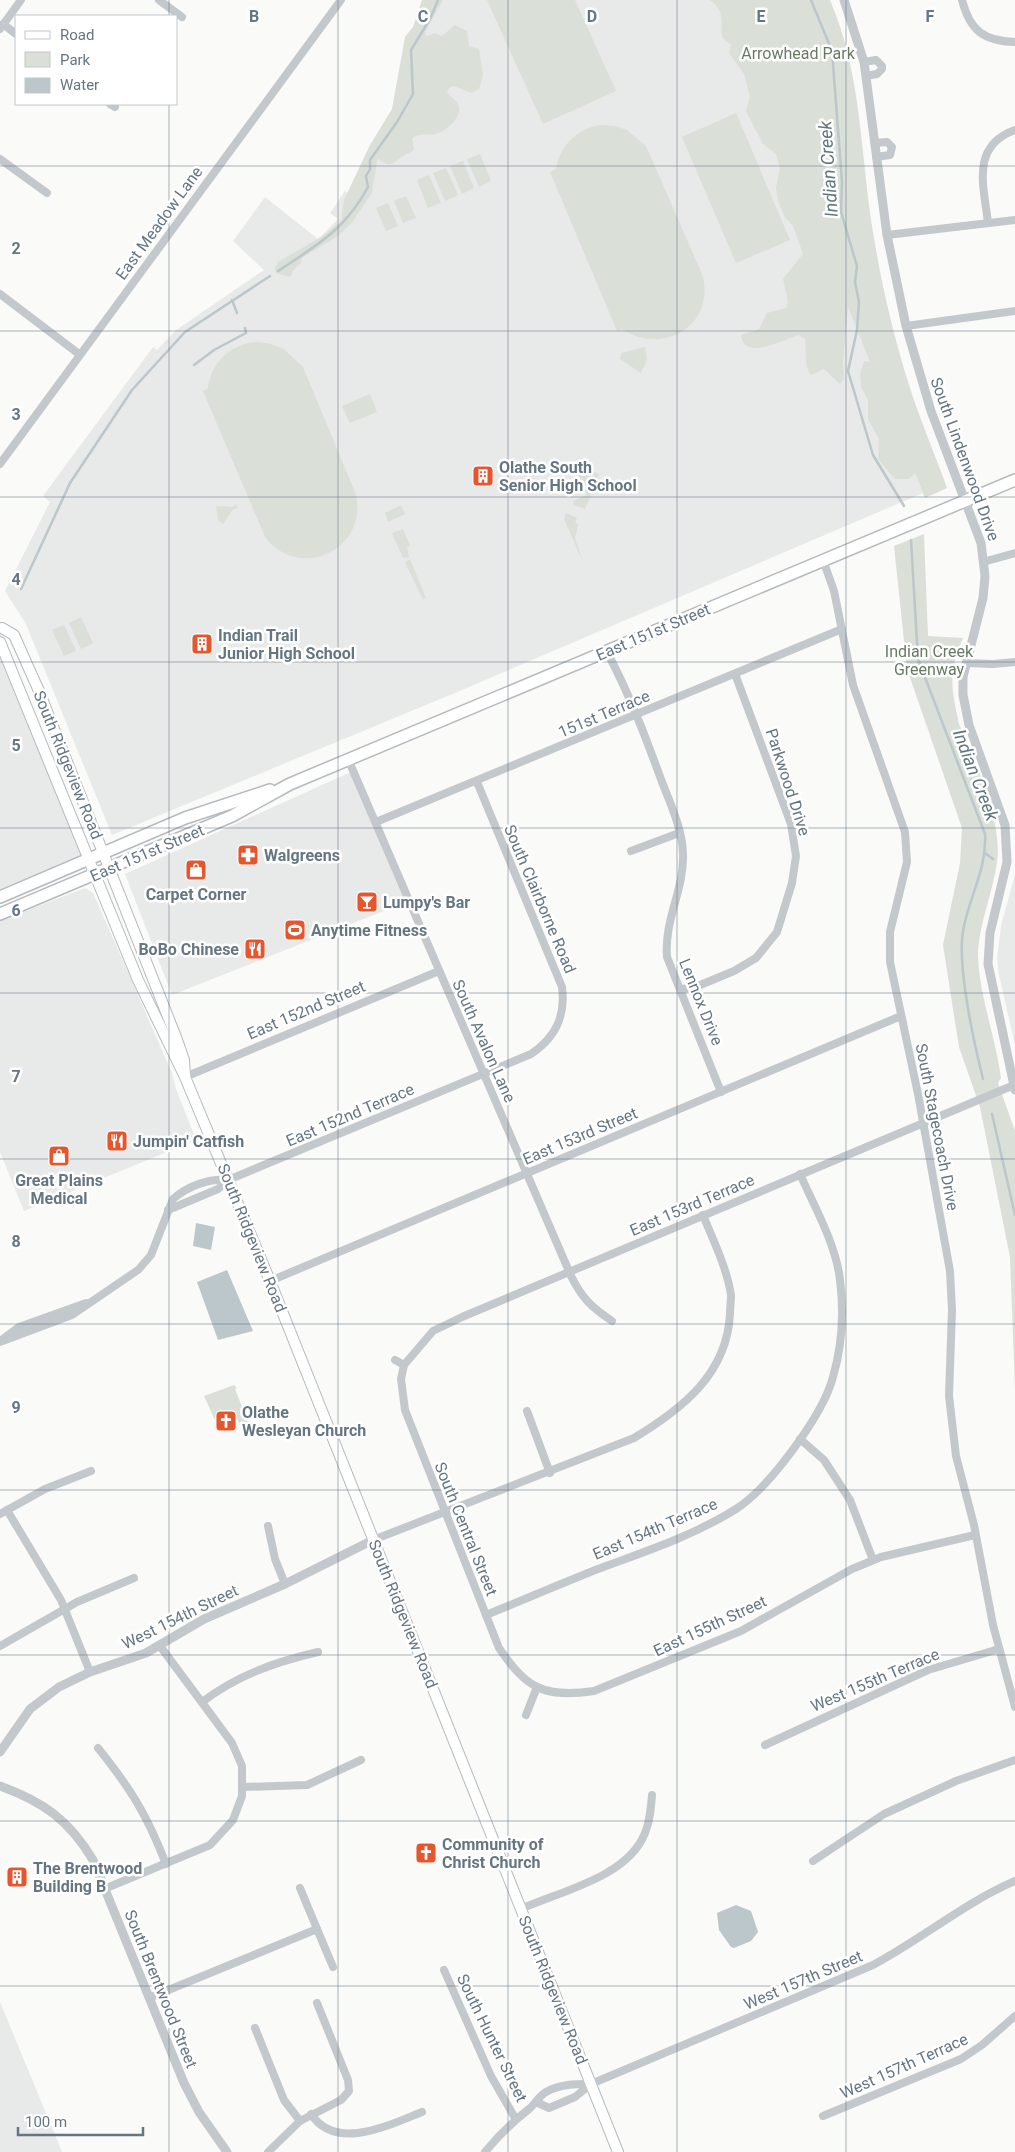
<svg xmlns="http://www.w3.org/2000/svg" width="1015" height="2152" font-family="Roboto,sans-serif">
  <rect width="100%" height="100%" fill="#fafaf8"/>
  <g fill="#e8e9e9">
    <path d="M426,0H725L923,493L462,690L112,835L26,624L5,591L50,502L43,496L153,347L157,350L176,330L264,270L233,241L265,197L318,239L338,219L330,213L345,191L350,195L402,97Z"/>
    <path d="M0,623L2,628L0,643L89,859L0,897Z"/>
    <path d="M353,771L409,901L172,995L125,874Z"/>
    <path d="M1015,874V1045L999,975L997,958L1001,926Z"/>
    <path d="M85,888L93,893L116,945L172,1073L176,1089L196,1140L24,1211L0,1152V921Z"/>
    <path d="M0,2002L62,2152H0Z"/>
  </g>
  <g fill="#dadfd7">
    <path d="M422,0H443L425,32L426,36L435,33L442,36L455,25L467,31L469,46L479,49L483,75L479,89L471,93L454,86L449,88L447,93C450,96 456,100 458,104C464,116 446,132 435,134C426,136 421,132 412,138L414,150C410,153 406,154 403,156C393,163 390,169 379,159L377,161L372,193L353,221L338,236L303,257L300,264L292,271V275L289,277L276,273L275,268L278,262L323,236L341,221L344,200L370,145L392,109L405,37L413,27Z"/>
    <path d="M487,0H575L616,91L543,124Z"/>
    <path d="M710,0H830C863,77 860,157 874,238C882,287 894,337 909,385C920,420 935,454 947,488L925,498L915,473L909,479H895L878,459L879,439L868,419V400L861,387L860,374L864,361L870,362L848,307L843,362L844,379L840,384L824,369L811,375C803,363 807,352 805,339L799,335C784,339 744,362 741,335L759,329L767,313L786,308L788,302L783,279L803,254L793,226L784,216L778,200L776,188L780,168L776,154L763,144L746,111L750,97L744,74L729,53L731,45L722,37C720,21 726,12 710,0Z"/>
    <path d="M736,113L790,240L736,263L682,137Z"/>
    <path d="M601,125L615,126L627,130L646,146L702,274C717,324 663,357 622,329L617,331L550,172L556,169C560,146 577,128 601,125Z"/>
    <path d="M480,154L491,181L479,187L467,159Z"/>
    <path d="M463,161L474,188L462,194L450,166Z"/>
    <path d="M446,168L458,195L445,201L433,173Z"/>
    <path d="M429,175L441,203L428,208L417,180Z"/>
    <path d="M406,196L416,218L403,223L394,201Z"/>
    <path d="M388,203L398,226L386,231L376,208Z"/>
    <path d="M258,342L271,344L285,350L303,367L355,492C371,548 300,583 265,537L203,391L208,388C211,362 232,343 258,342Z"/>
    <path d="M645,347L647,359L641,373L620,359L621,353Z"/>
    <path d="M370,394L377,412L350,423L342,406Z"/>
    <path d="M588,470L599,474L585,509L574,505L573,501L587,495L578,474Z"/>
    <path d="M236,505L238,508L233,509L223,524L218,520L216,506L232,507Z"/>
    <path d="M401,505L405,514L388,522L385,513Z"/>
    <path d="M566,513L577,518L575,523L578,524L575,538L583,562L564,519Z"/>
    <path d="M403,529L410,546L407,547L409,557L403,558L392,533Z"/>
    <path d="M924,534L928,636L963,638C948,672 951,688 959,724C975,761 1003,822 997,862C993,892 980,921 978,951C977,988 996,1039 1001,1078L998,1083L1015,1131V1389L1010,1257L980,1107L959,1047L943,945L960,863L962,828L907,669L894,546Z"/>
    <path d="M410,559L426,598L423,599L405,563Z"/>
    <path d="M81,617L93,643L81,649L69,623Z"/>
    <path d="M64,625L76,651L64,656L52,630Z"/>
    <path d="M234,1385L237,1388L235,1389L248,1422L240,1425L234,1412L215,1420L204,1396Z"/>
  </g>
  <g fill="#bbc7cb">
    <path d="M196,1223L215,1227L211,1250L193,1246Z"/>
    <path d="M227,1270L253,1331L218,1340L197,1282Z"/>
    <path d="M736,1905L751,1911L758,1932L751,1941L734,1948L731,1947L719,1930L717,1913Z"/>
  </g>
  <g fill="none" stroke-linecap="round" stroke-linejoin="round">
    <g stroke="#bbc7cb" stroke-width="2.5">
      <path d="M811,0L832,51L842,182L841,212L857,266L855,282L859,302L857,330L848,371L873,455L904,506"/>
      <path d="M278,271C317,245 345,230 368,187L366,176L370,169V160L397,122L413,94L411,50L430,19L438,0"/>
      <path d="M232,300L237,313"/>
      <path d="M194,365L214,350L246,333L245,328"/>
      <path d="M911,540L918,659L985,834C987,870 969,896 963,931C957,966 974,1043 983,1079"/>
      <path d="M21,589L70,483L132,390L185,332L270,276"/>
      <path d="M985,853L993,859"/>
      <path d="M992,1114L1015,1215"/>
    </g>
    <g stroke="#b3babf" stroke-width="12">
      <g id="secondary">
        <path d="M2,628L14,635L39,691L176,1037L184,1060L185,1076"/>
        <path d="M0,642L138,980L185,1077L270,1281L618,2152"/>
      </g>
    </g>
    <g stroke="#b5babe" stroke-width="14">
      <g id="primary">
        <path d="M0,897L185,818L270,790"/>
        <path d="M0,914L232,816L290,784L1015,480"/>
      </g>
    </g>
    <g stroke="#c3c8cc" stroke-width="8">
      <path d="M159,0L182,17"/>
      <path d="M962,0C970,31 984,41 1015,42"/>
      <path d="M3,24L16,34"/>
      <path d="M0,29L21,0"/>
      <path d="M864,62L876,60L882,66V69L877,74L866,76"/>
      <path d="M110,104L115,107"/>
      <path d="M875,143L887,142L892,147L890,155L876,157"/>
      <path d="M0,159L47,193"/>
      <path d="M988,223C984,187 970,146 1015,130"/>
      <path d="M887,235L1015,220"/>
      <path d="M0,294L79,354"/>
      <path d="M906,326L1015,311"/>
      <path d="M0,464L341,0"/>
      <path d="M823,560L834,591L853,685L905,832L907,862L890,932V962L918,1094L950,1271L952,1310L949,1396L956,1456L974,1525L993,1625L1015,1707"/>
      <path d="M983,562L1015,553"/>
      <path d="M607,652C629,693 646,738 662,782C671,805 683,831 683,855C684,890 664,920 667,957L721,1092"/>
      <path d="M966,663L993,664L1015,662"/>
      <path d="M348,759L571,1276C582,1298 591,1307 612,1321"/>
      <path d="M376,822L842,629"/>
      <path d="M631,851L679,833"/>
      <path d="M680,989L693,988L734,971L756,958L777,932L792,883L796,856L791,824L735,674"/>
      <path d="M185,1077L439,971"/>
      <path d="M168,1210L218,1189L228,1180L531,1054C555,1038 566,1017 562,987L477,782"/>
      <path d="M270,1281L901,1016"/>
      <path d="M3,1339L19,1327L86,1303"/>
      <path d="M0,1342L72,1315L138,1270L151,1255L173,1199C188,1186 209,1178 228,1180"/>
      <path d="M395,1360L404,1365L433,1331L462,1317L1014,1085"/>
      <path d="M404,1365L401,1379L405,1410L499,1648C527,1689 544,1698 594,1691L741,1631L852,1569L881,1557L975,1535"/>
      <path d="M527,1411L550,1473"/>
      <path d="M800,1439L824,1460L850,1500L873,1560"/>
      <path d="M7,1510L61,1600L90,1672"/>
      <path d="M0,1514L45,1489L91,1471"/>
      <path d="M268,1526L275,1559L285,1584"/>
      <path d="M373,1540L634,1438C682,1409 727,1374 730,1314C730,1308 731,1301 731,1295C727,1268 713,1240 703,1215"/>
      <path d="M486,1615C523,1600 560,1584 598,1569C644,1552 693,1536 736,1509C769,1488 823,1415 833,1377C842,1346 844,1312 840,1280C836,1244 814,1206 800,1174"/>
      <path d="M0,1646L77,1602L134,1578"/>
      <path d="M202,1702C238,1675 275,1662 318,1652"/>
      <path d="M526,1715L537,1687"/>
      <path d="M765,1745L928,1670L999,1649"/>
      <path d="M98,1748C131,1789 147,1815 166,1864"/>
      <path d="M243,1787L307,1785L361,1760"/>
      <path d="M813,1861L884,1814L956,1781L1015,1760"/>
      <path d="M104,1889L210,1845L233,1820L242,1796V1766L232,1743L160,1646"/>
      <path d="M521,1909C561,1891 628,1877 645,1833C650,1821 651,1808 652,1795"/>
      <path d="M317,1929L333,1967"/>
      <path d="M444,1970L491,2076L515,2118"/>
      <path d="M149,1998L317,1929L300,1888"/>
      <path d="M255,2028L284,2100L300,2121"/>
      <path d="M591,2084L873,1965C922,1939 964,1903 1015,1881"/>
      <path d="M311,2114C336,2152 389,2125 422,2112"/>
      <path d="M823,2116L961,2059L982,2045L1015,2016"/>
      <path d="M268,2152L300,2121L341,2100L349,2091L348,2080L317,2003"/>
      <path d="M485,2152C500,2134 511,2123 529,2109C535,2104 539,2096 546,2092C560,2084 575,2084 591,2084L575,2097L549,2108L536,2102"/>
    </g>
    <g stroke="#c3c8cc" stroke-width="9">
      <path d="M844,0L864,62L887,235L906,326L931,411L981,543L985,576L983,598L963,677V695L969,725L1005,825L1007,862L990,933L988,964L1015,1090"/>
      <path d="M0,1752L30,1709L59,1687L90,1672L146,1653L204,1619L285,1584L373,1540"/>
      <path d="M0,1786C44,1802 69,1820 93,1860L184,2083L199,2112L227,2152"/>
    </g>
    <use href="#secondary" stroke="#fff" stroke-width="10"/>
    <use href="#primary" stroke="#fff" stroke-width="11"/>
  </g>
  <path fill="none" stroke="#657683" stroke-width="1" stroke-opacity="0.55" d="M169,0V16M338,0V2152M508,0V2152M677,0V2152M846,0V2152M169,104V2152M0,166H1015M0,331H1015M0,497H1015M0,662H1015M0,828H1015M0,993H1015M0,1159H1015M0,1324H1015M0,1490H1015M0,1655H1015M0,1821H1015M0,1986H1015"/>
  <defs>
    <g id="building-square" transform="scale(1.125)"><rect x="-9" y="-9" width="18" height="18" rx="4" fill="#e4572e" stroke="#fff"/><path d="M-4-6H4V6H1V3H-1V6H-4ZM-2.5-4.3h1.7v1.8h-1.7ZM.8-4.3h1.7v1.8H.8ZM-2.5-1h1.7V.8h-1.7ZM.8-1h1.7V.8H.8Z" fill="#fff"/></g>
    <g id="pharmacy-square" transform="scale(1.125)"><rect x="-9" y="-9" width="18" height="18" rx="4" fill="#e4572e" stroke="#fff"/><path d="M-2-6h4v4h4v4h-4v4h-4v-4h-4v-4h4Z" fill="#fff"/></g>
    <g id="shop-square" transform="scale(1.125)"><rect x="-9" y="-9" width="18" height="18" rx="4" fill="#e4572e" stroke="#fff"/><path d="M-5-2.5h2.3a2.7 3.5 0 0 1 5.4 0H5L5.5 6h-11ZM-1.5-2.5h3a1.5 2.3 0 0 0-3 0Z" fill="#fff"/></g>
    <g id="bar-square" transform="scale(1.125)"><rect x="-9" y="-9" width="18" height="18" rx="4" fill="#e4572e" stroke="#fff"/><path d="M-6-5H6L.8 .8V4.5H3.5V6h-7V4.5H-.8V.8Z" fill="#fff"/></g>
    <g id="stadium-square" transform="scale(1.125)"><rect x="-9" y="-9" width="18" height="18" rx="4" fill="#e4572e" stroke="#fff"/><path d="M0-5a6.5 5 0 1 0 0 10a6.5 5 0 1 0 0-10ZM-3.5-1.8h7v3.6h-7Z" fill="#fff"/></g>
    <g id="restaurant-square" transform="scale(1.125)"><rect x="-9" y="-9" width="18" height="18" rx="4" fill="#e4572e" stroke="#fff"/><path d="M-5-6h1v4h1v-4h1v4h1v-4h1v5L-1.5 .5V6h-2V.5L-5-1ZM5-6V6H3V1.5H1.5Q1.5-4 5-6Z" fill="#fff"/></g>
    <g id="church-square" transform="scale(1.125)"><rect x="-9" y="-9" width="18" height="18" rx="4" fill="#e4572e" stroke="#fff"/><path d="M-1.2-6h2.4v3.5h3.3v2.4h-3.3V6h-2.4V-.1h-3.3v-2.4h3.3Z" fill="#fff"/></g>
  </defs>
  <g fill-rule="evenodd">
    <use href="#building-square" x="483" y="476"/>
    <use href="#building-square" x="202" y="644"/>
    <use href="#pharmacy-square" x="248" y="855"/>
    <use href="#shop-square" x="196" y="870"/>
    <use href="#bar-square" x="367" y="902"/>
    <use href="#stadium-square" x="295" y="930"/>
    <use href="#restaurant-square" x="255" y="949"/>
    <use href="#restaurant-square" x="117" y="1141"/>
    <use href="#shop-square" x="59" y="1156"/>
    <use href="#church-square" x="226" y="1421"/>
    <use href="#church-square" x="426" y="1853"/>
    <use href="#building-square" x="17" y="1877"/>
  </g>
  <g text-anchor="middle" dominant-baseline="central" stroke-width="5" stroke-linejoin="round" paint-order="stroke">
    <g font-size="16" fill="#687a64" stroke="#fff">
      <text x="798" y="53">Arrowhead Park</text>
      <text x="929" y="651">Indian Creek<tspan x="929" dy="18">Greenway</tspan></text>
    </g>
    <g font-size="16" fill="#657683" stroke="#fff">
      <text transform="translate(159 223) rotate(-54)">East Meadow Lane</text>
      <text transform="translate(965 459) rotate(70)">South Lindenwood Drive</text>
      <text transform="translate(653 632) rotate(-23)">East 151st Street</text>
      <text transform="translate(604 714) rotate(-23)">151st Terrace</text>
      <text transform="translate(68 765) rotate(68)">South Ridgeview Road</text>
      <text transform="translate(788 782) rotate(72)">Parkwood Drive</text>
      <text transform="translate(147 853) rotate(-23)">East 151st Street</text>
      <text transform="translate(540 899) rotate(67)">South Clairborne Road</text>
      <text transform="translate(701 1002) rotate(68)">Lennox Drive</text>
      <text transform="translate(306 1010) rotate(-23)">East 152nd Street</text>
      <text transform="translate(484 1041) rotate(66)">South Avalon Lane</text>
      <text transform="translate(350 1115) rotate(-23)">East 152nd Terrace</text>
      <text transform="translate(937 1127) rotate(79)">South Stagecoach Drive</text>
      <text transform="translate(580 1136) rotate(-23)">East 153rd Street</text>
      <text transform="translate(692 1205) rotate(-23)">East 153rd Terrace</text>
      <text transform="translate(252 1238) rotate(68)">South Ridgeview Road</text>
      <text transform="translate(466 1529) rotate(68)">South Central Street</text>
      <text transform="translate(655 1529) rotate(-23)">East 154th Terrace</text>
      <text transform="translate(403 1614) rotate(68)">South Ridgeview Road</text>
      <text transform="translate(180 1617) rotate(-26)">West 154th Street</text>
      <text transform="translate(710 1626) rotate(-25)">East 155th Street</text>
      <text transform="translate(875 1680) rotate(-23)">West 155th Terrace</text>
      <text transform="translate(803 1980) rotate(-23)">West 157th Street</text>
      <text transform="translate(161 1989) rotate(68)">South Brentwood Street</text>
      <text transform="translate(553 1990) rotate(68)">South Ridgeview Road</text>
      <text transform="translate(492 2038) rotate(64)">South Hunter Street</text>
      <text transform="translate(904 2066) rotate(-24)">West 157th Terrace</text>
    </g>
    <g font-size="16" font-weight="bold" fill="#657683" stroke="#fff" text-anchor="start">
      <text x="499" y="467">Olathe South<tspan x="499" dy="18">Senior High School</tspan></text>
      <text x="218" y="635">Indian Trail<tspan x="218" dy="18">Junior High School</tspan></text>
      <text x="264" y="855">Walgreens</text>
      <text x="196" y="894" text-anchor="middle">Carpet Corner</text>
      <text x="383" y="902">Lumpy's Bar</text>
      <text x="311" y="930">Anytime Fitness</text>
      <text x="239" y="949" text-anchor="end">BoBo Chinese</text>
      <text x="133" y="1141">Jumpin' Catfish</text>
      <text x="59" y="1180" text-anchor="middle">Great Plains<tspan x="59" dy="18">Medical</tspan></text>
      <text x="242" y="1412">Olathe<tspan x="242" dy="18">Wesleyan Church</tspan></text>
      <text x="442" y="1844">Community of<tspan x="442" dy="18">Christ Church</tspan></text>
      <text x="33" y="1868">The Brentwood<tspan x="33" dy="18">Building B</tspan></text>
    </g>
    <g font-size="18" font-style="italic" fill="#60757c" stroke="#fff">
      <text transform="translate(828 169) rotate(-94)">Indian Creek</text>
      <text transform="translate(976 775) rotate(69)">Indian Creek</text>
    </g>
  </g>
  <g font-size="16" text-anchor="middle" font-weight="bold" fill="#657683" stroke="#fff" stroke-width="5" stroke-linejoin="round" paint-order="stroke">
    <text x="254" y="22">B</text>
    <text x="423" y="22">C</text>
    <text x="592" y="22">D</text>
    <text x="761" y="22">E</text>
    <text x="930" y="22">F</text>
    <text x="16" y="254">2</text>
    <text x="16" y="420">3</text>
    <text x="16" y="585">4</text>
    <text x="16" y="751">5</text>
    <text x="16" y="916">6</text>
    <text x="16" y="1082">7</text>
    <text x="16" y="1247">8</text>
    <text x="16" y="1413">9</text>
  </g>
  <rect x="15" y="15" width="162" height="90" fill="#ffffff" stroke="#c1c8cd"/>
  <rect x="25" y="31" width="25" height="8" fill="#ffffff" stroke="#c1c8cd"/>
  <text x="60" y="40" font-size="15" fill="#657683">Road</text>
  <rect x="25" y="52" width="25" height="15" fill="#dadfd7" stroke="#c1c8cd"/>
  <text x="60" y="65" font-size="15" fill="#657683">Park</text>
  <rect x="25" y="78" width="25" height="15" fill="#bbc7cb" stroke="#c1c8cd"/>
  <text x="60" y="90" font-size="15" fill="#657683">Water</text>
  <path d="M18 2127v8h125v-8" fill="none" stroke="#657683" stroke-width="2.5"/>
  <text x="25" y="2127" font-size="15" fill="#657683" stroke="#ffffff" stroke-width="4" paint-order="stroke">100 m</text>
</svg>
